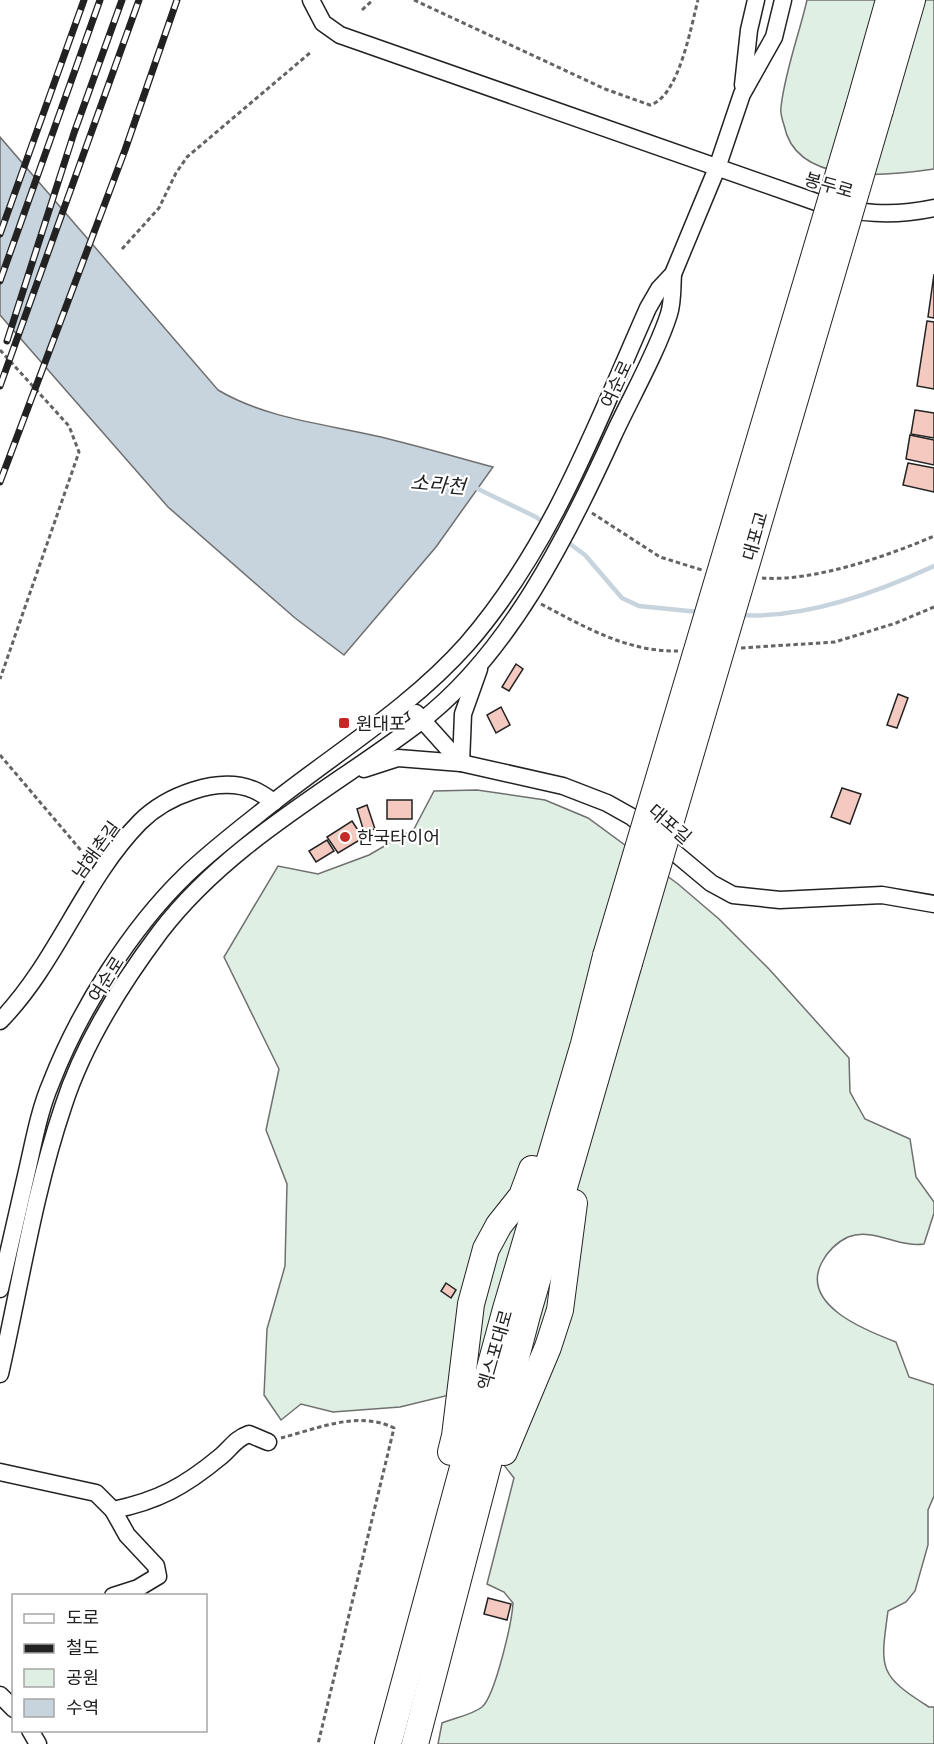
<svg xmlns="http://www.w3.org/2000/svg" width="934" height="1744" font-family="'Titillium Web','Noto Sans KR',sans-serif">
  <rect width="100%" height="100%" fill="#fff"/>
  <g fill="#e0efe3" stroke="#6f6f6f" stroke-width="1.5">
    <path d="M807,0H934V169C887,176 796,187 784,125C782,119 780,113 781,107C785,71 799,35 807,0Z"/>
    <path d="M477,790L545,800L588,818L678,884L719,919L769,969L849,1058L850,1092L865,1119L910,1139L916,1177L934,1202V1213L924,1244C899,1248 873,1227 848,1237C837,1242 827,1252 822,1262C799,1305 867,1331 896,1342L909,1377L934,1385V1496L928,1510V1545L915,1591L906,1602L888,1611C880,1669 878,1675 929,1707H934V1744H438L442,1723C454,1718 472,1715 482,1707C495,1696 512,1622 513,1603L504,1592L487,1584L514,1478L449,1395L400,1407L333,1412L301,1404L281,1420L264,1395L267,1329L285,1266L287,1184L266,1130L279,1069L224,957L278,866L318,874L369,855L414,829L434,791Z"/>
  </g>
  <path fill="#c7d3dd" stroke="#6f6f6f" stroke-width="1.5" d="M0,137L218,390C267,419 326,424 381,437C418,446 456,457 493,467L436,547L344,655L295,618L168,507L0,315Z"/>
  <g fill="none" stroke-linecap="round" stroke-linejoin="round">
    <g stroke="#c7d3dd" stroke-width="4.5">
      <path d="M474,487L536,517L560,535"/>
      <path d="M566,541L585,555L622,598L639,606L699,612"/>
      <path d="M740,615C803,619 878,592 934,566"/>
    </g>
  </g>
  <g fill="#f3c9c0" stroke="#222" stroke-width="1.5">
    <path d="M934,274V318L928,317Z"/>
    <path d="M927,321L934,322V389L917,386Z"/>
    <path d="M915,410L934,413V438L911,434Z"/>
    <path d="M910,435L934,440V465L906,459Z"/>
    <path d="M908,463L934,468V492L903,485Z"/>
    <path d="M516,664L523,669L509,691L502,687Z"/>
    <path d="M898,694L908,698L897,728L887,725Z"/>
    <path d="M501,707L510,725L496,733L487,715Z"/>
    <path d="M842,788L861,794L850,824L831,817Z"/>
    <rect x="387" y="800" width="25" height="19"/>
    <path d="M367,805L375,829L364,832L357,809Z"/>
    <path d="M352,821L363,838L338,853L327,837Z"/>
    <path d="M327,840L334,851L316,862L309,851Z"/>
    <path d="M446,1283L456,1290L451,1298L441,1291Z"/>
    <path d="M488,1598L511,1604L507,1620L484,1614Z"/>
  </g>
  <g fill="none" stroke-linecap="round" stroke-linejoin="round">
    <g stroke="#222" stroke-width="19">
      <g id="minor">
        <path d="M311,0L323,23L340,35L816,202C857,214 892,217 934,208"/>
        <path d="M743,85L749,30L756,0"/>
        <path d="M416,713L461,763L563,786L607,803L632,817L711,883L733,895L780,900L882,895L934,904"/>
        <path d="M364,769L398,758L461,763L463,714L479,669"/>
        <path d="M0,1021C57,963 83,880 140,822C166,796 218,775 254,790C261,793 268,798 274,802"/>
        <path d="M0,1289C9,1250 18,1210 27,1171C34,1141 39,1111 51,1083C79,1011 130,929 186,875C213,849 245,825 275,801C340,750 412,706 467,644C552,546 596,425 648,308L659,289L673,274L717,168L742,94L774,37L783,0"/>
        <path d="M0,1374C20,1286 34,1193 63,1107C83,1044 121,984 160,932C229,842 332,789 420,722C508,655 568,535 613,436C630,399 657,352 669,314C673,301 672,288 673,274"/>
        <path d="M0,1472L96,1493L113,1510C158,1501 185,1486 220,1457C231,1448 235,1439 249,1434L268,1442"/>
        <path d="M113,1510L127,1535L156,1566L158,1576L138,1588L113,1596"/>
        <path d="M0,1695L14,1709"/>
        <path d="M30,1730L38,1744"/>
      </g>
    </g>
    <g stroke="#222" stroke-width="28">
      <g id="highway">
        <path d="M859,106L889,0"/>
        <path d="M880,110L912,0"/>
        <path d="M451,1452L455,1436L471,1304L486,1249L499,1225L522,1196L532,1169"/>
        <path d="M504,1452L548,1347L560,1310L574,1203"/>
        <path d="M388,1744L506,1309L584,1044L606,956"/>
        <path d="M415,1744L527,1315L629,963"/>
      </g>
    </g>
    <g stroke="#646464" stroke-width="3" stroke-dasharray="4.5 3" stroke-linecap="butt">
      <path d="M414,0L605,89L650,105C679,97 691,26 698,0"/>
      <path d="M362,10L373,0"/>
      <path d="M122,249L159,208L176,173L187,157L311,52"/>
      <path d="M0,350L69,426L79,452L0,679"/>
      <path d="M592,513L660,557L702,570"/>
      <path d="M762,578C813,582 888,556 934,536"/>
      <path d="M541,604C585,627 627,652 678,651"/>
      <path d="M741,648L835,642L896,623L934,607"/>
      <path d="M0,755L90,861"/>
      <path d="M281,1438C316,1429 359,1410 394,1428L318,1744"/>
    </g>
    <use href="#minor" stroke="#fff" stroke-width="16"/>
    <use href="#highway" stroke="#fff" stroke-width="26"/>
    <g stroke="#222" stroke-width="7">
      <g id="rail">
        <path d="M0,234L84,0"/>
        <path d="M0,281L100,0"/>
        <path d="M7,341L74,133L122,0"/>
        <path d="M0,386L139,0"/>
        <path d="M0,482L125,150L177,0"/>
      </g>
    </g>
    <use href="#rail" stroke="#fff" stroke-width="4.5" stroke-dasharray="14" stroke-linecap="butt"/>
    <g stroke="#222" stroke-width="28" stroke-linecap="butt">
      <g id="highway-bridge">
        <path d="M606,956L859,106"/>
        <path d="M629,963L880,110"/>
      </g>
    </g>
    <use href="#highway-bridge" stroke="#fff" stroke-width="26"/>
  </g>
  <g fill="#c62828" stroke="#fff" stroke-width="2">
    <rect x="338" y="717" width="12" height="12" rx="3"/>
    <circle cx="345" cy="837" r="6"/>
  </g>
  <g text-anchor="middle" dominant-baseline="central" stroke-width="4.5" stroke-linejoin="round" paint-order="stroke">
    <g font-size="18" fill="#222" stroke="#fff">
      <text transform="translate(829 185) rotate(16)">봉두로</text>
      <text transform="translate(616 384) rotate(-65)">여순로</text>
      <text transform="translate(755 536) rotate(-74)">대포교</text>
      <text transform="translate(670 824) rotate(41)">대포길</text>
      <text transform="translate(96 850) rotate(-54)">남해촌길</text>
      <text transform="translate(106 979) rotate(-58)">여순로</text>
      <text transform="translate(495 1350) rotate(-74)">엑스포대로</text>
    </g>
    <g font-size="18" fill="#222" stroke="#fff" text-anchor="start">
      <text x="356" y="723">원대포</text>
      <text x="357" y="837">한국타이어</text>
    </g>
    <g font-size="20" font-style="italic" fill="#222" stroke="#fff">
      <text transform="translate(438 484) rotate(5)">소라천</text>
    </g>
  </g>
  <rect x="12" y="1594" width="195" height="138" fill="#ffffff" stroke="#a7a7a7" stroke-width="1.5"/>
  <rect x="24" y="1614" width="30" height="9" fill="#ffffff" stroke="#a7a7a7" stroke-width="1.5"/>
  <text x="66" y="1624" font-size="18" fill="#222222">도로</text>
  <rect x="24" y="1644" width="30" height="9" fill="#222222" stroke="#a7a7a7" stroke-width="1.5"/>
  <text x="66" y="1654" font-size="18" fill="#222222">철도</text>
  <rect x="24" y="1669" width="30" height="18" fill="#e0efe3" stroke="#a7a7a7" stroke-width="1.5"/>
  <text x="66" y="1684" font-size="18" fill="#222222">공원</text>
  <rect x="24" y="1699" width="30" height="18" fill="#c7d3dd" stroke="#a7a7a7" stroke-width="1.5"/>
  <text x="66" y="1714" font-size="18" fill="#222222">수역</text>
</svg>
